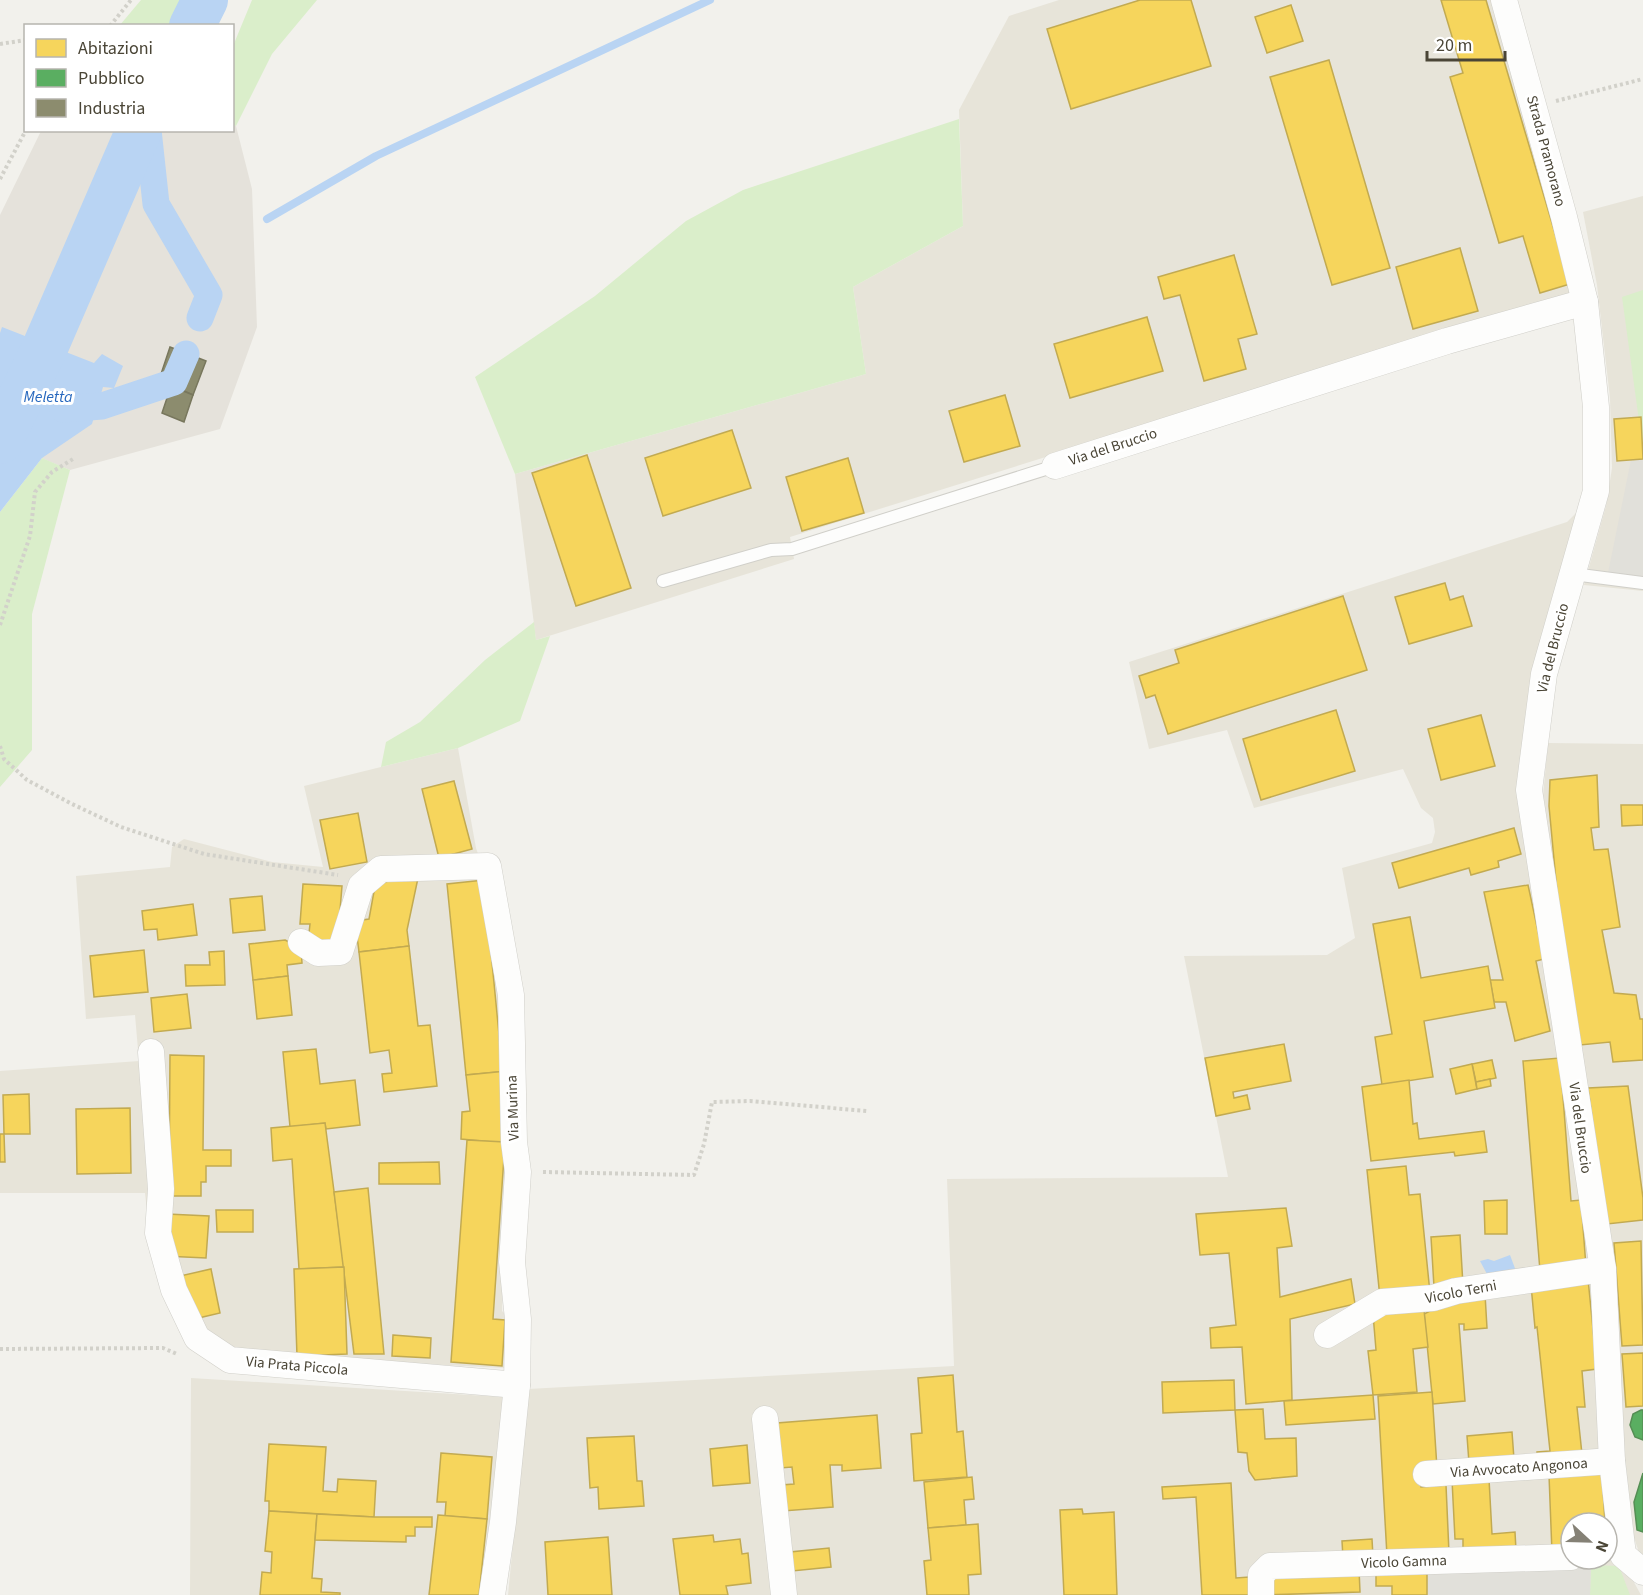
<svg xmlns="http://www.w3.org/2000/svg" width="1643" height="1595" font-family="'Source Sans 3',sans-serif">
  <rect width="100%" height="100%" fill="#f2f1ec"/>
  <g fill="#e7e4d9" fill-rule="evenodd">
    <path d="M1059,0H1495L1576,291L790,537L794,559L536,640L515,474L866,374L853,287L963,226L959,110L1009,16Z"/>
    <path d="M1643,196V591L1584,585L1606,506L1612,468L1610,398L1597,285L1583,212Z"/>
    <path d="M1582,507L1526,726L1587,1200L1625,1566L1641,1595H508L528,1389L954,1366L947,1179L1228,1177L1184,956L1327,955L1355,938L1342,868L1432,843L1435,832L1433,818L1421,808L1403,769L1254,808L1227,730L1149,749L1129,662L1567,522ZM1571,1523H1607V1559H1571Z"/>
    <path d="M1548,743L1643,744V1564L1632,1532L1604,1233L1542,806Z"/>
    <path d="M458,748L476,848L487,880L510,1070L502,1311L510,1319L505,1368L226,1354L186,1340L152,1256L145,1193H0V1071L139,1061L135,1015L86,1019L76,876L170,867L172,847L184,839L272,862L323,867L304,786Z"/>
    <path d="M191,1378L503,1397L483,1595H190Z"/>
  </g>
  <path fill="#e5e2db" d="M233,124L236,126L252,189L257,327L220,429L70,470L0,441V215L41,131L232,130Z"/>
  <g fill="#daeeca">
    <path d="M141,0H188L171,25H120Z"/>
    <path d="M252,0H317L272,54L236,126L232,124L233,46Z"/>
    <path d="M959,119L963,226L853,287L866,374L515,474L475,377L595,296L686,221L743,190Z"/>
    <path d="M1643,290V450L1622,297Z"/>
    <path d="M42,458L70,470L32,614V750L0,787V512Z"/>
    <path d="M534,622L536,640L550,636L520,721L458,748L381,767L386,742L420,722L485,660Z"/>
    <path d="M1591,1565L1619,1566L1630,1595H1590Z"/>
  </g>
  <g fill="#e1e0da">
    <path d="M1643,459V577L1608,573L1631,460Z"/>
    <path d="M1591,1565L1590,1595H1427V1574Z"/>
  </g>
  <g fill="#b9d4f3">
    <path d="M2,327L94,363L102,354L123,366L114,388L103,387L92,424L42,458L0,512V333Z"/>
    <path d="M1510,1255L1516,1271L1488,1276L1480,1261L1488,1259L1494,1261Z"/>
  </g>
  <g fill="#f6d55c" stroke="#c2aa51" stroke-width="1.5">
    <path d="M1140,0H1191L1211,66L1071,109L1047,29Z"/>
    <path d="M1441,0H1486L1570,284L1540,293L1523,236L1499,243L1450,77L1463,73Z"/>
    <path d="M1291,5L1303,41L1267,53L1255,17Z"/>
    <path d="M1329,60L1390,268L1332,285L1270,77Z"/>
    <path d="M1460,248L1478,311L1413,329L1396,267Z"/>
    <path d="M1234,255L1257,334L1238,339L1246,369L1204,381L1180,295L1164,299L1158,277Z"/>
    <path d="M1147,317L1163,371L1070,398L1054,344Z"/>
    <path d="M1005,395L1020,446L964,462L949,411Z"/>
    <path d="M1641,417L1643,459L1617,461L1614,419Z"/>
    <path d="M732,430L751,488L663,516L645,458Z"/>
    <path d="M587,455L631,588L576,606L532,473Z"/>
    <path d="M848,458L864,513L802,531L786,477Z"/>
    <path d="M1445,583L1450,600L1463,596L1472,626L1409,644L1395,597Z"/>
    <path d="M1343,596L1367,670L1168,734L1155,695L1146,698L1139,676L1179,663L1175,650Z"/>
    <path d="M1336,710L1355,771L1261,800L1243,739Z"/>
    <path d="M1481,715L1495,766L1441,780L1428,729Z"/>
    <path d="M1597,775L1599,827L1591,828L1594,850L1608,849L1620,927L1602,930L1614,993L1636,995L1640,1019H1643V1060L1613,1062L1610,1042L1580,1045L1559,913L1549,806L1550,780Z"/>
    <path d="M454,781L472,849L439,858L422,789Z"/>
    <path d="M1621,805H1643V825L1622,826Z"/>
    <path d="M358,813L367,862L330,869L320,820Z"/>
    <path d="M1514,828L1521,854L1498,861L1499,867L1471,875L1469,868L1399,888L1392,863Z"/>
    <path d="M418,878L407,930L409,946L359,952L355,921L369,919L375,886L393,879Z"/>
    <path d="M484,880L501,1055L507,1071L466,1075L447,884Z"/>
    <path d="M303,884L342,886L338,935L331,943L308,942L310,924H300Z"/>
    <path d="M1528,885L1544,959L1536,961L1550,1031L1515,1041L1506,1002H1494L1490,980H1503L1484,892Z"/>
    <path d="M262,896L265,930L233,933L230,899Z"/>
    <path d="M193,904L197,935L158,940L157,929L144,930L142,911Z"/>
    <path d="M1410,917L1421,978L1488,966L1495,1008L1424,1021L1433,1077L1382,1085L1375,1037L1392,1034L1373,924Z"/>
    <path d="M285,940L301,948L302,963L287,965L288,976L253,980L249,944Z"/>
    <path d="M409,946L418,1026L430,1025L437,1086L384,1092L382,1074L392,1073L389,1050L370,1053L359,952Z"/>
    <path d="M144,950L148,992L94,997L90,956Z"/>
    <path d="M224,951L225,985L186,986L185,965H210L209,952Z"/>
    <path d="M288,976L292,1015L257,1019L253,980Z"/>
    <path d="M187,994L191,1028L154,1032L151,998Z"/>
    <path d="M1284,1044L1291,1081L1233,1092L1234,1098L1247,1095L1250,1109L1216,1116L1205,1058Z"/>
    <path d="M316,1049L320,1084L355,1080L360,1125L326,1129L325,1123L290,1127L283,1052Z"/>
    <path d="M170,1055L204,1056L203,1150H231V1166H206V1182H201V1196H169Z"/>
    <path d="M1560,1058L1571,1201L1581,1200L1586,1267L1540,1271L1523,1061Z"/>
    <path d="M1492,1060L1496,1078L1476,1082L1472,1064Z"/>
    <path d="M1472,1064L1477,1089L1456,1094L1450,1069Z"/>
    <path d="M507,1071L503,1143L461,1139L462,1112L470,1111L466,1075Z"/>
    <path d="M1490,1079L1491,1086L1477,1089L1476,1082Z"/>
    <path d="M1409,1080L1413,1124L1417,1123L1419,1139L1484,1131L1487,1152L1455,1156L1454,1152L1371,1161L1362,1087Z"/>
    <path d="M1628,1086L1643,1198V1220L1607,1224L1588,1088Z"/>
    <path d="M29,1094L30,1134H4L3,1095Z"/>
    <path d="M130,1108L131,1173L77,1174L76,1109Z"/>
    <path d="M325,1123L344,1267L299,1269L292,1159L273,1161L271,1128Z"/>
    <path d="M0,1134H4L5,1162H0Z"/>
    <path d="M467,1140L505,1142L493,1319L505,1320L502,1366L451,1362Z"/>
    <path d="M439,1162L440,1184H379V1163Z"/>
    <path d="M1406,1166L1409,1195L1420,1194L1430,1293L1380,1298L1367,1170Z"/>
    <path d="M368,1188L384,1354H354L334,1192Z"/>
    <path d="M1507,1200V1234H1485L1484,1201Z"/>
    <path d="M1286,1208L1292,1246L1277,1248L1280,1297L1351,1279L1355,1304L1290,1319L1292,1400L1246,1404L1242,1347L1211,1348L1210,1328L1236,1325L1229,1253L1200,1255L1196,1214Z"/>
    <path d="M216,1210H253V1232H217Z"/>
    <path d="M167,1214L209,1216L206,1258L164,1256Z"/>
    <path d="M1460,1235L1463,1285L1434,1287L1431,1237Z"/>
    <path d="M1641,1241L1643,1345L1622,1346L1614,1243Z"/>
    <path d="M344,1267L347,1354L297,1356L294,1269Z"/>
    <path d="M211,1269L220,1313L190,1320L180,1276Z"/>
    <path d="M1588,1279L1597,1369L1582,1371L1585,1407H1577L1582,1454L1537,1459V1452L1550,1451L1537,1327L1535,1328L1531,1285Z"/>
    <path d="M1485,1294L1487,1328L1464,1330V1324H1459L1465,1401L1433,1404L1424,1314L1460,1296Z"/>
    <path d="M1424,1310L1428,1347L1413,1349L1417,1392L1373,1395L1368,1351L1376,1350L1373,1314Z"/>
    <path d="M393,1335L431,1338L430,1358L392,1356Z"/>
    <path d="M1643,1353V1406L1626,1407L1622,1354Z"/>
    <path d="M953,1375L957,1432L963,1431L967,1477L914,1481L911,1434L922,1433L918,1378Z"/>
    <path d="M1234,1380L1235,1410L1163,1413L1162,1382Z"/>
    <path d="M1432,1392L1437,1468L1420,1469L1421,1487L1446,1485L1449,1553L1387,1556L1378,1396Z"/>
    <path d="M1373,1395L1375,1419L1286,1425L1284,1401Z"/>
    <path d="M1263,1409L1265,1439L1296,1438L1297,1476L1255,1480L1249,1471L1247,1453L1238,1452L1235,1410Z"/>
    <path d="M877,1415L881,1468L842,1471V1465H830L833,1507L783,1511L781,1485L794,1484L792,1467L780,1468L777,1423Z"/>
    <path d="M1512,1432L1514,1459L1469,1463L1467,1436Z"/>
    <path d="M634,1436L637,1481H642L644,1506L599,1509L598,1487L590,1488L587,1438Z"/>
    <path d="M269,1444L326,1447L323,1491L337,1492L338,1479L376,1481L374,1517L269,1511V1501H265Z"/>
    <path d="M747,1445L750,1483L713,1486L710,1449Z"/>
    <path d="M441,1453L492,1457L487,1519L445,1516L446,1502H437Z"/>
    <path d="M1602,1473L1605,1523H1571V1552L1552,1553L1549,1475Z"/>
    <path d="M972,1477L974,1499L964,1500L966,1525L928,1528L924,1482Z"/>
    <path d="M1489,1479L1492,1534L1515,1532L1516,1550L1463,1552V1539H1455L1452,1480Z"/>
    <path d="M1231,1483L1236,1578L1249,1577L1250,1595H1202L1196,1497L1163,1499L1162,1487Z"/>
    <path d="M1082,1509L1083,1514L1114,1512L1117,1595H1064L1060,1510Z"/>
    <path d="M269,1511L317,1514L312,1578L322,1579L321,1592L340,1593V1595H260L262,1572L271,1573L272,1552L265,1551Z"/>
    <path d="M317,1514L374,1517H432V1527H415V1536H406V1542L315,1540Z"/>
    <path d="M438,1515L487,1519L479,1595H429Z"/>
    <path d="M978,1524L981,1574L968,1575L969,1595H927L924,1561L931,1560L928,1528Z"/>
    <path d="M713,1535L714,1542L740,1539L742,1554L748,1553L751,1583L726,1586L728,1595H680L673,1539Z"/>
    <path d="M608,1537L612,1595H548L545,1542Z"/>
    <path d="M1372,1539L1373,1556L1343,1558L1342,1541Z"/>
    <path d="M829,1548L831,1567L792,1571L790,1552Z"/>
    <path d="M1359,1569L1360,1592L1266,1595L1265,1572Z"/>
    <path d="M1376,1574H1427V1595H1392V1586H1376Z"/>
  </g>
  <g fill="#5aae61" stroke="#558e54" stroke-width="1.5">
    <path d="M1641,1410H1643V1440L1635,1437L1630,1425L1633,1414Z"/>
    <path d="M1643,1473V1532L1637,1530L1634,1502Z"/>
  </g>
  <g fill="#8c8c6e" stroke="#78775d" stroke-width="1.5">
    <path d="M170,347L206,361L193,395L175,387L178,380L161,374Z"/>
    <path d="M171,386L193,395L184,422L162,413Z"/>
  </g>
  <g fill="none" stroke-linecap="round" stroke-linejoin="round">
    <path stroke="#b9d4f3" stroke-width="8" d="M267,219L376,156L710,0"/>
    <g stroke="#b9d4f3" stroke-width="27">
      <path d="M148,130L156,204L209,295L200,318"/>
      <path d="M63,409L102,406L174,382L186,354"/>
    </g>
    <g stroke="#b9d4f3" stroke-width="46">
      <path d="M192,26L205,0"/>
      <path d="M0,441L46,345L139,130"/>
    </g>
    <g stroke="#d0cfc9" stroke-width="14">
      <g id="lane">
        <path d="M1573,574L1643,583"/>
        <path d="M663,581L771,550L792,549L1055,466"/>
      </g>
    </g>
    <g stroke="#d0cfc9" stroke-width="27">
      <g id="street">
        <path d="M1504,0L1564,217L1585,302"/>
        <path d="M1055,466L1447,341L1585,302L1596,407V491L1544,674L1529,790L1603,1269L1612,1461L1623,1555L1643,1572"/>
        <path d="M301,942L318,953L340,952L361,886L381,869L488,866L511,995L514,1142L518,1172L512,1262L518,1319L517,1385L503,1522L492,1595"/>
        <path d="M151,1052L161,1189L158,1233L174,1290L197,1338L230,1360L517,1385"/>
        <path d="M1327,1335L1382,1302L1433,1298L1456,1291L1603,1269"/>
        <path d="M765,1419L784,1595"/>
        <path d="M1426,1474L1612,1461"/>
        <path d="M1261,1595V1575L1270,1566L1571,1557"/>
      </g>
    </g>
    <g stroke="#d2d1ca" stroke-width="4" stroke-dasharray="3 3" stroke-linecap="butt">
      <path d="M110,26L131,0"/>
      <path d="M0,44L26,40"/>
      <path d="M1556,101L1643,79"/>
      <path d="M0,179L26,130"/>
      <path d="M0,625L30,536L35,492L52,472L73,459"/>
      <path d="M0,746L4,759L27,780L72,804L121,827L204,854L338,875"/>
      <path d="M543,1172L694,1175L704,1144L712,1102L750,1101L867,1111"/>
      <path d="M0,1349L163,1348L177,1354"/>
    </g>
    <use href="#lane" stroke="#fdfdfc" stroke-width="12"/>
    <use href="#street" stroke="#fdfdfc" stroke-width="26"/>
  </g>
  <g text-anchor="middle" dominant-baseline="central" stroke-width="6" stroke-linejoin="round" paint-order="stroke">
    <g font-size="15" fill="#4a4536" stroke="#fff">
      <text transform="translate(1546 151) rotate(75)">Strada Pramorano</text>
      <text transform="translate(1113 447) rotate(-18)">Via del Bruccio</text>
      <text transform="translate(1553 648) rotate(-76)">Via del Bruccio</text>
      <text transform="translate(513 1108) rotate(-92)">Via Murina</text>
      <text transform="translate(1580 1128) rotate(82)">Via del Bruccio</text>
      <text transform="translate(1461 1292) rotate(-11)">Vicolo Terni</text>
      <text transform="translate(297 1366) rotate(5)">Via Prata Piccola</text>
      <text transform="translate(1519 1468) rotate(-4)">Via Avvocato Angonoa</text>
      <text transform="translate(1404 1562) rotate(-2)">Vicolo Gamna</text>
    </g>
    <g font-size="16" font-style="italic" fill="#2768be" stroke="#fff">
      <text x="48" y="397">Meletta</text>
    </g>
  </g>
  <rect x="24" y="24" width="210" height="108" fill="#ffffff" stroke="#b7b5af" stroke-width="1.5"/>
  <rect x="36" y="39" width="30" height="18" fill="#f6d55c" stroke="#b7b5af" stroke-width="1.5"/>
  <text x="78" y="54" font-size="18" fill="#4a4536">Abitazioni</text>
  <rect x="36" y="69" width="30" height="18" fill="#5aae61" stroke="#b7b5af" stroke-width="1.5"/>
  <text x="78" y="84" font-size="18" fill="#4a4536">Pubblico</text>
  <rect x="36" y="99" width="30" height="18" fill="#8c8c6e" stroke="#b7b5af" stroke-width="1.5"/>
  <text x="78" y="114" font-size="18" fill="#4a4536">Industria</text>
  <g transform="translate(1589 1541) rotate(112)"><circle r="28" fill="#ffffff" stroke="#b7b5af" stroke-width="1.5"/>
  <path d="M0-4.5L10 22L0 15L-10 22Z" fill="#858176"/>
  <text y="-9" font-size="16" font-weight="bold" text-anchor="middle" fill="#4a4536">N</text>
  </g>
  <path d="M1427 51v9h78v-9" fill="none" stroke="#4a4536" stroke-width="3"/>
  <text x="1436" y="51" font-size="18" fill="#4a4536" stroke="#ffffff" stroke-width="4.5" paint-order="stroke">20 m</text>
</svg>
